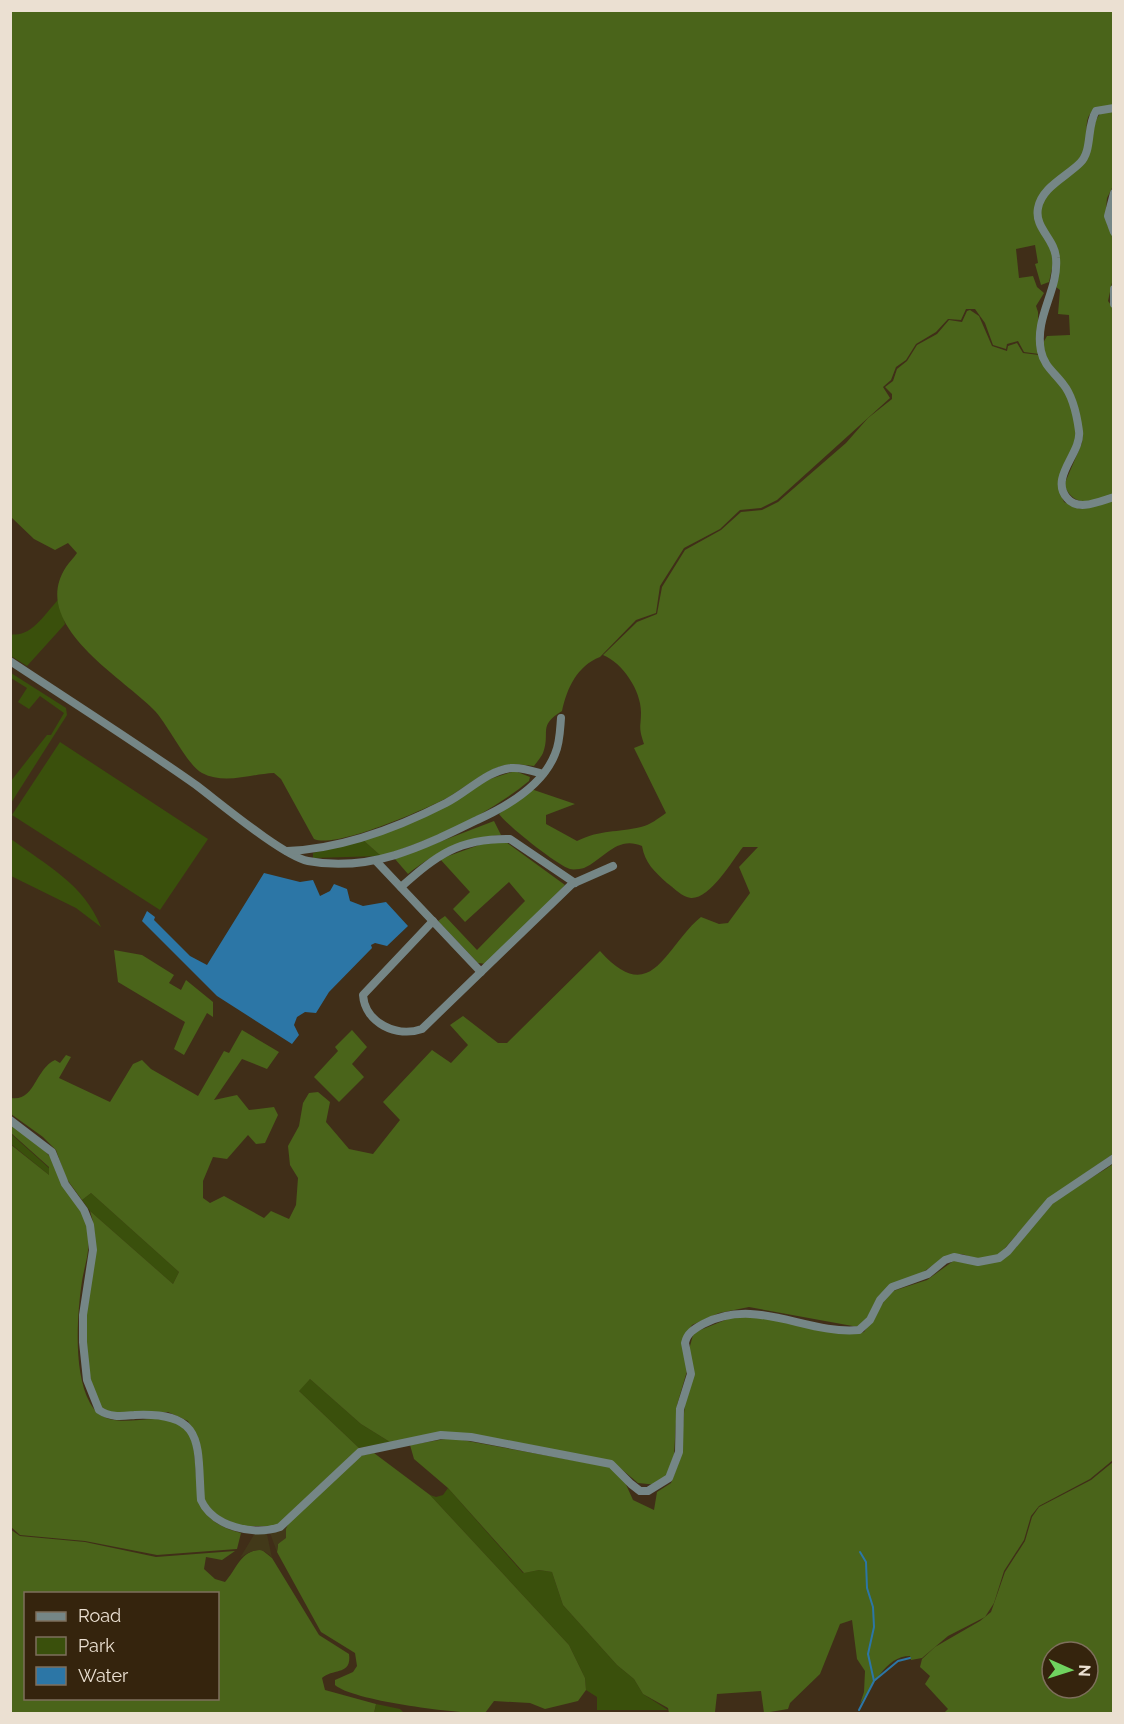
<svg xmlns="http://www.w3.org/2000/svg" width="1124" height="1724" font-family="Raleway,sans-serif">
  <rect width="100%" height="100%" fill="#402e18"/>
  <g fill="#3a500c">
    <path d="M59,599L65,624L27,666L11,656L10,634C31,639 46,612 59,599Z"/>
    <path d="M11,673L66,708L67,715L11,803V781L47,735H51L64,713L40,696L29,709L18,702L27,688L11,678Z"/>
    <path d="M60,742L208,839L160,910L12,815Z"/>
    <path d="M11,839C46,865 84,884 101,927L76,908L11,876Z"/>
    <path d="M362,839L381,856L313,858V853Z"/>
    <path d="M10,1133L49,1168V1175L11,1144Z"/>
    <path d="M91,1193L179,1272L173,1284L90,1211L82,1200Z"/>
    <path d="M310,1379L361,1424L390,1442L359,1448L298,1390Z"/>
    <path d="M448,1488L523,1573L539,1570L552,1572L563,1605L617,1665L634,1679L643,1694L668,1710H597V1697L586,1690L585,1678L569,1645L430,1495L436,1497L443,1495Z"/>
    <path d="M376,1704L400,1709L404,1713L374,1714Z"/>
  </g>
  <g fill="#4a641a" fill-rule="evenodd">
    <path d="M10,11H1113V105C1071,109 1096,134 1081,156C1070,174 1050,189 1036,204L1054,259L1049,282L1041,285L1035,264L1038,263L1035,245L1016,249L1019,278L1033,276L1037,287L1044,293L1036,306L1038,312L1039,354L1024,352L1018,341L1007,344L1006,349L993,345L985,323L975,309H966L961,320L948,319L936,332L916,344L906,360L896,367L891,380L883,387L890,398L777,500L761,508L740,510L720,529L684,548L660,586L656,613L636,620L600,657C577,666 567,688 562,711C537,726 551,732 543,753C541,757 537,762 534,766C526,765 515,763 507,765C489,767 463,789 447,798C423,810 336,849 314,839L281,779L274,773C250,774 225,785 202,773C188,766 168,725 155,711C124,678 28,625 66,567C69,562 74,558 77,553L68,543L55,550L34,539L11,517Z"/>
    <path d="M1113,111V186L1107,198L1106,209L1107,225L1114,236L1113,278L1108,301L1114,309L1113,496C1091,500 1076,510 1064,485L1082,443L1083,431L1046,358L1043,343L1047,336L1070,335L1069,315L1058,314L1060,290L1056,287L1059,255L1041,221L1040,206L1048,193L1083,164L1096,120L1101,112Z"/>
    <path d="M970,310L979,316L992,346L1007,351L1008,346L1017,343L1023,353L1039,355C1044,369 1054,374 1061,385C1069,396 1074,412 1076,425C1079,451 1054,478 1064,502L1080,509L1113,500V1154L1048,1199L998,1256L977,1259L962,1254L947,1256L917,1276L891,1284L877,1299L869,1318L858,1327L749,1307L719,1313L692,1325L684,1339L687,1371L677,1405L674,1455L667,1475L658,1485L638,1483L613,1462L473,1434L441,1432L390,1442L361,1424L310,1379L299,1391L359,1448L276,1526H240L212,1513L203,1497L198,1438L188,1421L168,1412L115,1414L100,1407C89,1378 82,1348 85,1316C88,1279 102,1247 90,1211L173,1284L179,1272L91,1193L82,1200L66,1178L56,1150L43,1137L11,1114V1098C35,1102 35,1069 55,1060L60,1063L66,1055L71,1057L59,1078L110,1102L133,1064L142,1060L151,1069L198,1096L224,1051L229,1053L242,1030L279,1052L267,1069L242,1059L214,1100L237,1095L249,1110L274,1107L278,1115L265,1143L256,1144L248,1135L227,1159L213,1157L203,1181V1198L210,1203L224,1196L264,1218L271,1211L289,1219L296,1205L298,1178L290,1165L288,1146L299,1126L303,1103L309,1093L318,1092L330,1102L326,1122L349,1149L373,1154L400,1120L383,1102L432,1050L451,1063L468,1045L450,1025L463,1016L498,1043H507L600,951C652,1009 665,946 701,917L719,924L728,923L750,893L739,867L758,847H743C732,861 710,899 691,898C682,897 674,888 667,883C654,871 645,863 642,846C617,835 604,859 584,868C581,869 573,870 570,869C556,864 508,826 499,814L531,789L575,804L546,815V824L577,841C602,829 616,833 641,827C650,825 659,818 666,813L634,748L644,744C638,726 641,728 641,712C641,691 623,663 603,655L637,622L657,614L662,587L685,550L721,530L741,512L762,510L778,502L846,443L868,418L892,399V394L885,387L893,381L897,369L907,361L917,345L937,334L949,320L962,322L967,311Z"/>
    <path d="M515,771L530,777L529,781C485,817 435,838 381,856L362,839L484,781Z"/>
    <path d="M494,821L501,835C464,839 436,851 408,874L395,859Z"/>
    <path d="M506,842L565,885L487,964L478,963L438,921L445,916L477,950L525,901L509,882L465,922L453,909L470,892L440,859L482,844Z"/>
    <path d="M114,950L142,955L174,975L169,983L181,990L186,980L213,1002V1017L207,1013L184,1055L174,1049L185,1022L118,982Z"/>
    <path d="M352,1030L367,1047L352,1064L364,1077L339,1102L314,1077L338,1051L335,1047Z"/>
    <path d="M11,1123C24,1134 41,1145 52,1159C64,1174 83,1209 87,1227C92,1246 85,1263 82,1281C77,1315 73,1372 90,1403C112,1443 165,1397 190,1436C194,1443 194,1453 195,1462C198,1501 198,1522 241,1533L237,1549L157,1555L85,1541L20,1535L11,1527L10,1144L49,1175V1167L11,1133Z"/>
    <path d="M1113,1164V1460L1090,1479L1039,1506L1031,1516L1024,1540L1004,1571L994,1603L985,1617L948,1636L922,1658L911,1660L910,1656C885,1656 873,1687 860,1704L864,1692L865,1671L857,1659L852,1620L840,1624L820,1674L790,1703L788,1709L764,1713L761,1691L717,1694L715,1712L710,1713H669L668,1708L643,1694L634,1679L617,1665L563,1605L552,1572L539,1570L524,1573L448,1488L414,1459L410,1445L451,1438L610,1467L624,1480L633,1500L654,1510L657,1492L671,1483L680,1459L690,1346L693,1335L698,1331L735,1316L745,1315L856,1334L864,1332L890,1292L927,1280L956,1259C1016,1277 1014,1239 1051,1205C1069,1189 1093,1178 1113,1164Z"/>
    <path d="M374,1453L430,1495L569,1645L585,1678L586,1690L578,1701L545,1709L530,1703L494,1701L485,1713C459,1714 353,1701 335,1685V1680L353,1672L357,1666L355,1653L321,1632L277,1552L278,1544L290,1520L354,1457Z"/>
    <path d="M1113,1462V1713H944L948,1709L925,1684L930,1676L920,1667L922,1659L935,1647L980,1621L991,1612L1005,1572L1025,1541L1032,1517L1039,1507L1091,1480ZM1052,1652H1088V1688H1052Z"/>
    <path d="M10,1529L20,1536L85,1542L156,1557L235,1551L222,1560L206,1557L204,1569L215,1579L225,1582C237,1569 241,1549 262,1550L272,1558L319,1635L349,1654C352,1676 333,1668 322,1678L325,1690L376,1704L374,1713H11ZM26,1594H218V1698H26Z"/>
  </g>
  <g fill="#423919">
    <path d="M290,1520L286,1529V1538L278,1544L277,1552L270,1533L281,1530Z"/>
    <path d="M255,1533L267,1534L272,1558C261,1545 252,1550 240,1558Z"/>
  </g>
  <path fill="#2c76a6" d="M264,873L300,882L313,880L320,896L330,891L334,884L347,889L350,901L363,906L386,902L408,926L387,946L375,943L371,945L372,948L329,992L316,1013L305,1012L297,1017L294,1025L299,1035L292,1044L217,996L142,921L147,911L155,917L154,920L190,956L207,965Z"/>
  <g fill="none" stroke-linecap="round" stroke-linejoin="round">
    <g stroke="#2c76a6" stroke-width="2">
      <path d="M875,1680L898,1661L910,1658"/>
      <path d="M859,1710L874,1681L868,1654L874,1627L873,1607L867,1588L866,1562L860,1552"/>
    </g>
    <g stroke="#758686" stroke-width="8">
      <path d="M1114,108L1096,111C1086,127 1093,150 1080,163C1066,177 1042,187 1038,208C1034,228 1055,239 1056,258C1059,290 1034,317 1041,351C1044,366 1054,372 1063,384C1073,396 1077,416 1079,431C1082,453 1049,477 1067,498C1078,512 1100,501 1114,497"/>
      <path d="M1114,193L1108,216L1114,232"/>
      <path d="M1114,289V304"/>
      <path d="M10,661C72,702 135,742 196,785C220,803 283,856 308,861C370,873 424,846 477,820C506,807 543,785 555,754C560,743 560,730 561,718"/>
      <path d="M287,851C341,849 399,827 446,803C468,792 486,771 511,768C522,767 533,771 543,774"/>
      <path d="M376,861L481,972"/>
      <path d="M401,887C437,855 459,838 510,839L575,883"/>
      <path d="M433,921L363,995C365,1023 397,1038 422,1029L572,884L613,866"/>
      <path d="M10,1120L52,1152L65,1184L84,1210L90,1225L93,1250L83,1315V1342L87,1380L99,1410C111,1418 122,1416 135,1415C206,1412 197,1444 201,1500C213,1527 254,1536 280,1527L360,1452L441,1435L471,1437L611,1464L631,1484L640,1491H648L669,1478L679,1452L680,1409L691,1374L685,1343C687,1333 694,1329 703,1324C756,1296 806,1335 859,1330L870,1320L880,1300L892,1287L928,1274L945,1260L954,1257L978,1262L999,1258L1008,1251L1050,1201L1114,1158"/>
    </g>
  </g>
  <rect width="1124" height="1724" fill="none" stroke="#ebe0d2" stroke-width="24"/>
  <rect x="24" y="1592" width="195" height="108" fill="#35240d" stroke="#7e6f5c" stroke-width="1.5"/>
  <rect x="36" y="1612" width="30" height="9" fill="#758686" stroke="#7e6f5c" stroke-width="1.5"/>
  <text x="78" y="1622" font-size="18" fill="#ebe0d2">Road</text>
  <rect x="36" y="1637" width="30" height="18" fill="#3a500c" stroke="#7e6f5c" stroke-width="1.5"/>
  <text x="78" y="1652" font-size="18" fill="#ebe0d2">Park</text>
  <rect x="36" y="1667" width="30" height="18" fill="#2c76a6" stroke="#7e6f5c" stroke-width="1.5"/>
  <text x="78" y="1682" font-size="18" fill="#ebe0d2">Water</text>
  <g transform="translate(1070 1670) rotate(93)"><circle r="28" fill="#35240d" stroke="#7e6f5c" stroke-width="1.5"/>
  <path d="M0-4.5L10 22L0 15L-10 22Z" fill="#70d35f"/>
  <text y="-9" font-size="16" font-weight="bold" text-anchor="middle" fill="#ebe0d2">N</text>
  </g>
</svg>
